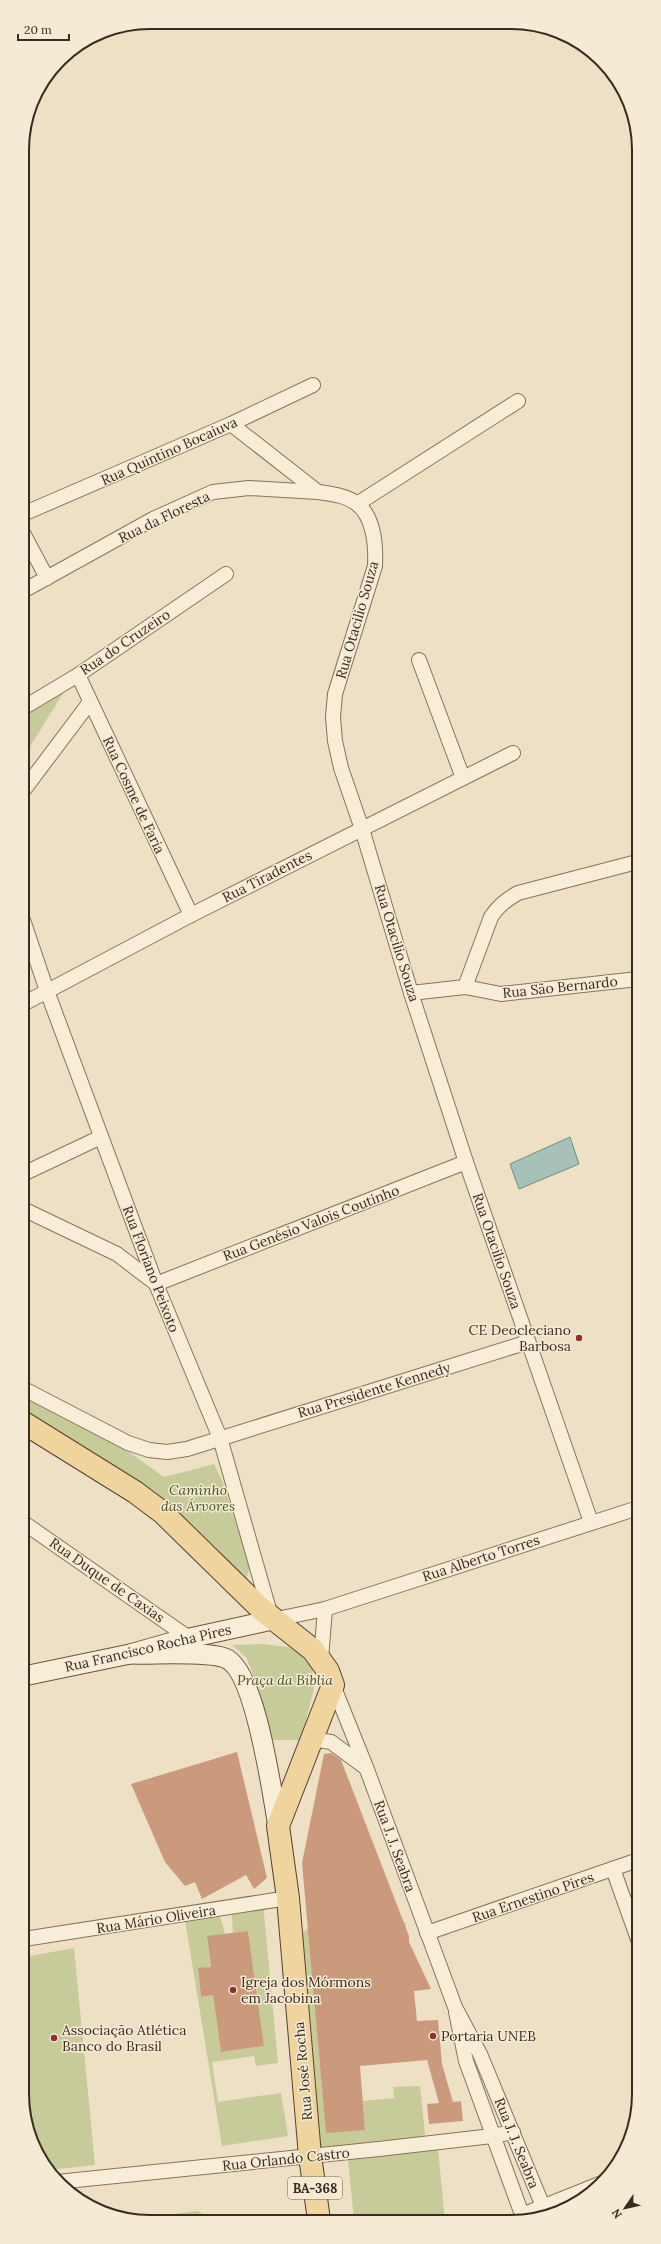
<svg xmlns="http://www.w3.org/2000/svg" width="661" height="2244" font-family="Lora,serif">
  <rect width="100%" height="100%" fill="#ede0c5"/>
  <g fill="#c7cb99">
    <path d="M65,690L23,758V716Z"/>
    <path d="M24,1395L109,1438L164,1477L214,1464L222,1480L250,1567L244,1587L24,1418Z"/>
    <path d="M263,1644L295,1648L312,1667L314,1688L301,1740H272L258,1686L246,1657L232,1645Z"/>
    <path d="M263,1902L278,2063L256,2066L254,2056L212,2062L218,2102L281,2093L288,2136L222,2146L184,1914L218,1909L225,1934L207,1937L211,1967L198,1969L201,1997L213,1995L221,2052L264,2046L248,1931L233,1933L231,1907Z"/>
    <path d="M405,1922L409,1942L349,1947L309,1934L326,2132L365,2130L363,2101L394,2098L393,2087L420,2086L426,2144L320,2155L298,1935L309,1928Z"/>
    <path d="M74,1948L95,2165L48,2170L39,2158L24,2119V1957Z"/>
    <path d="M438,2149L445,2220H354L348,2159Z"/>
    <path d="M198,2211L211,2220H125Z"/>
  </g>
  <path fill="#a7c1b8" stroke="#6d8f86" d="M570,1137L579,1164L519,1189L510,1164Z"/>
  <g fill="#cb9a7c">
    <path d="M237,1752L267,1878L254,1889L246,1875L202,1899L195,1882L185,1886L165,1862L131,1784Z"/>
    <path d="M331,1753L341,1760L409,1936V1942L431,1989L414,1991L417,2021L438,2020L442,2064L453,2102L461,2101L463,2121L429,2124L427,2104L439,2103L427,2060L360,2066L365,2130L326,2133L302,1863L324,1754Z"/>
    <path d="M248,1931L264,2046L221,2052L213,1995L201,1997L198,1968L211,1967L207,1936Z"/>
  </g>
  <g fill="none" stroke-linecap="round" stroke-linejoin="round">
    <g stroke="#88725b" stroke-width="16">
      <g id="street">
        <path d="M231,424L318,492C331,494 345,495 356,503C374,516 376,546 375,566L335,694L333,717L335,741L341,768L362,829L411,993L466,1162L591,1522"/>
        <path d="M357,504L518,401"/>
        <path d="M23,514L231,424L313,385"/>
        <path d="M23,533L47,578"/>
        <path d="M23,591L153,519L213,492L249,488L318,492"/>
        <path d="M419,660L463,778"/>
        <path d="M78,675L191,915"/>
        <path d="M23,708L78,675L226,574"/>
        <path d="M23,791L90,702"/>
        <path d="M23,920L47,991L156,1284L220,1438L272,1620L325,1609L638,1508"/>
        <path d="M465,987L491,917C498,906 506,900 518,893L637,862"/>
        <path d="M411,993L465,987L501,994L638,979"/>
        <path d="M23,1004L191,915L513,753"/>
        <path d="M23,1174L101,1137"/>
        <path d="M23,1209L117,1254L155,1283"/>
        <path d="M156,1284L466,1162"/>
        <path d="M24,1389L128,1443L149,1450L167,1452L187,1449L528,1342"/>
        <path d="M24,1523L189,1638"/>
        <path d="M321,1659L325,1609"/>
        <path d="M333,1685L366,1767L455,2007L480,2054L547,2216"/>
        <path d="M311,1739L331,1742L365,1767"/>
        <path d="M613,1869L639,1942"/>
        <path d="M427,1933L638,1860"/>
        <path d="M24,1939L288,1898"/>
        <path d="M456,2012L466,2061L524,2220"/>
        <path d="M57,2182L379,2149L492,2136L513,2132"/>
        <path d="M522,2215L602,2183"/>
      </g>
    </g>
    <g stroke="#6a533f" stroke-width="21">
      <g id="secondary">
        <path d="M130,1654C153,1655 206,1651 225,1658C256,1670 272,1794 278,1826"/>
        <path d="M24,1676L130,1654L176,1641L272,1620"/>
      </g>
    </g>
    <g stroke="#564030" stroke-width="24">
      <path id="primary" d="M24,1423L135,1492L163,1513L261,1609L313,1650L328,1671L333,1685L278,1826L288,1898L310,2156L319,2220"/>
    </g>
    <use href="#street" stroke="#f8eed8" stroke-width="14"/>
    <use href="#secondary" stroke="#f8eed8" stroke-width="19"/>
    <use href="#primary" stroke="#efd49e" stroke-width="22"/>
  </g>
  <g fill="#962d31" stroke="#f5ebd5" stroke-width="1.5">
    <circle cx="579" cy="1338" r="4"/>
    <circle cx="233" cy="1990" r="4"/>
    <circle cx="433" cy="2036" r="4"/>
    <circle cx="54" cy="2038" r="4"/>
  </g>
  <g text-anchor="middle" dominant-baseline="central" stroke-width="3" stroke-linejoin="round" paint-order="stroke">
    <rect fill="#f5ebd5" stroke="#716556" stroke-width="1" x="288" y="2177" width="54" height="22" rx="3"/>
    <g font-size="13" font-weight="bold" fill="#392b1f">
      <text x="315" y="2188">BA-368</text>
    </g>
    <g font-size="14" fill="#392b1f" stroke="#f5ebd5">
      <text transform="translate(169 451) rotate(-24)">Rua Quintino Bocaiuva</text>
      <text transform="translate(164 517) rotate(-26)">Rua da Floresta</text>
      <text transform="translate(357 620) rotate(-74)">Rua Otacilio Souza</text>
      <text transform="translate(125 642) rotate(-34)">Rua do Cruzeiro</text>
      <text transform="translate(134 795) rotate(65)">Rua Cosme de Faria</text>
      <text transform="translate(267 876) rotate(-27)">Rua Tiradentes</text>
      <text transform="translate(397 943) rotate(73)">Rua Otacilio Souza</text>
      <text transform="translate(560 987) rotate(-6)">Rua São Bernardo</text>
      <text transform="translate(311 1223) rotate(-21)">Rua Genésio Valois Coutinho</text>
      <text transform="translate(497 1251) rotate(71)">Rua Otacilio Souza</text>
      <text transform="translate(151 1269) rotate(69)">Rua Floriano Peixoto</text>
      <text transform="translate(374 1390) rotate(-17)">Rua Presidente Kennedy</text>
      <text transform="translate(481 1558) rotate(-18)">Rua Alberto Torres</text>
      <text transform="translate(107 1580) rotate(35)">Rua Duque de Caxias</text>
      <text transform="translate(148 1648) rotate(-13)">Rua Francisco Rocha Pires</text>
      <text transform="translate(395 1846) rotate(70)">Rua J. J. Seabra</text>
      <text transform="translate(533 1897) rotate(-19)">Rua Ernestino Pires</text>
      <text transform="translate(156 1919) rotate(-9)">Rua Mário Oliveira</text>
      <text transform="translate(303 2071) rotate(-95)">Rua José Rocha</text>
      <text transform="translate(517 2143) rotate(68)">Rua J. J. Seabra</text>
      <text transform="translate(286 2159) rotate(-6)">Rua Orlando Castro</text>
    </g>
    <g font-size="14" fill="#392b1f" stroke="#f5ebd5" text-anchor="start">
      <text x="571" y="1330" text-anchor="end">CE Deocleciano<tspan x="571" dy="16">Barbosa</tspan></text>
      <text x="241" y="1982">Igreja dos Mórmons<tspan x="241" dy="16">em Jacobina</tspan></text>
      <text x="62" y="2030">Associação Atlética<tspan x="62" dy="16">Banco do Brasil</tspan></text>
      <text x="441" y="2036">Portaria UNEB</text>
    </g>
    <g font-size="14" font-style="italic" fill="#4a5526" stroke="#f5ebd5">
      <text x="198" y="1490">Caminho<tspan x="198" dy="16">das Árvores</tspan></text>
      <text x="285" y="1680">Praça da Bíblia</text>
    </g>
  </g>
  <path d="M0 0H661V2244H0ZM150 29H511A121 121 0 0 1 632 150V2094A121 121 0 0 1 511 2215H150A121 121 0 0 1 29 2094V150A121 121 0 0 1 150 29Z" fill="#f5ebd5" fill-rule="evenodd"/>
  <path fill="none" stroke="#392b1f" stroke-width="2" d="M150 29H511A121 121 0 0 1 632 150V2094A121 121 0 0 1 511 2215H150A121 121 0 0 1 29 2094V150A121 121 0 0 1 150 29Z"/>
  <g transform="translate(625 2208) rotate(236)" stroke="#f5ebd5" stroke-width="3" paint-order="stroke">
  <path d="M0-3L7 15L0 10L-7 15Z" fill="#392b1f"/>
  <text y="-6" font-size="11" font-weight="bold" text-anchor="middle" fill="#392b1f">N</text>
  </g>
  <path d="M18 34v6h51v-6" fill="none" stroke="#392b1f" stroke-width="2"/>
  <text x="24" y="34" font-size="12" fill="#392b1f" stroke="#f5ebd5" stroke-width="3" paint-order="stroke">20 m</text>
</svg>
